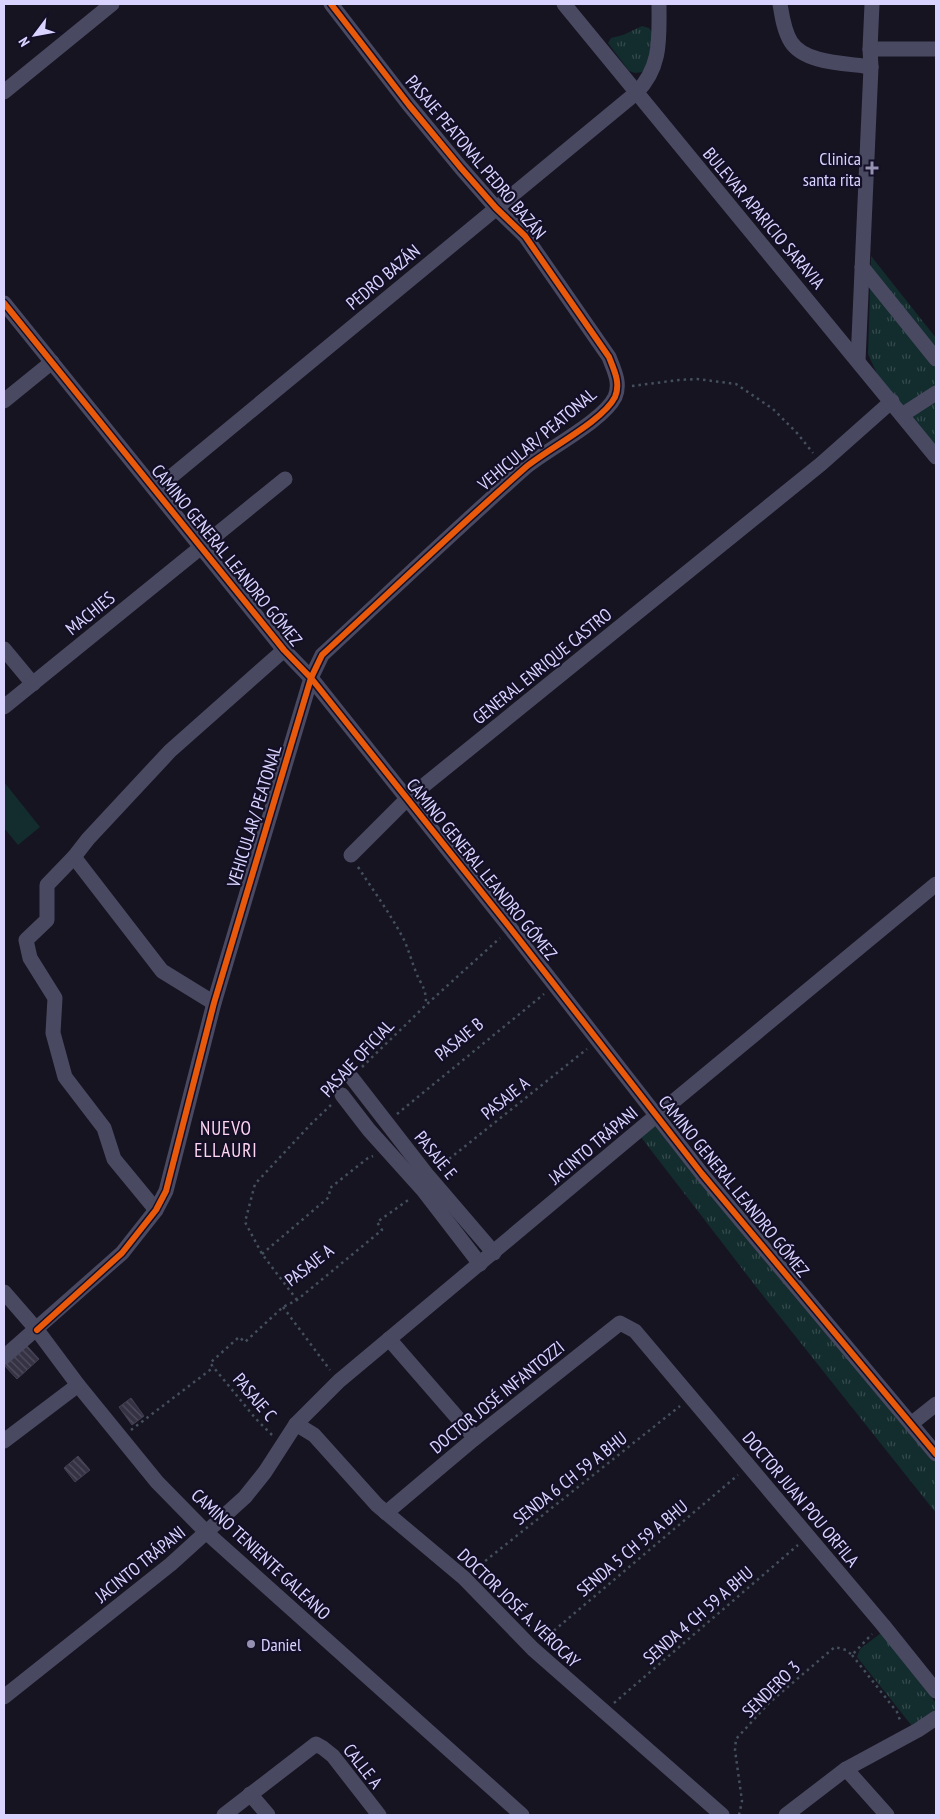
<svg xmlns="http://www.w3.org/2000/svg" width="940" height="1819" font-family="'PT Sans Narrow',sans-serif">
  <defs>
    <pattern id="grass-tufts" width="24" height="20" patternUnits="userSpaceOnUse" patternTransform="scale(1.25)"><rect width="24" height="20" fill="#132c2d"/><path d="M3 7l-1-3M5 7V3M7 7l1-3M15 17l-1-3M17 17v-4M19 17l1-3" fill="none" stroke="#354a4c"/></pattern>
    <pattern id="building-back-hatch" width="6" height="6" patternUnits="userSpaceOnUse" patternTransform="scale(1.25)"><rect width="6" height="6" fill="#343243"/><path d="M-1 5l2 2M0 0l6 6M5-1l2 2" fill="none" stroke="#514f5f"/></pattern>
  </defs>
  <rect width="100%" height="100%" fill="#161421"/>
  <g fill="url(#grass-tufts)">
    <path d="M642,26L649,28L652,32L651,62L643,72L635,73L629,71L608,43L611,38L623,35Z"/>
    <path d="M871,256L936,338V447L877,374L868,354Z"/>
    <path d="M657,1115L936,1454V1513L757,1288L637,1132Z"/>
    <path d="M881,1633L936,1703V1709L920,1723L912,1726L857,1657L860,1649Z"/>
  </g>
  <path fill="#132c2d" d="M4,782L40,827L18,845L4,828Z"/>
  <g fill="url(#building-back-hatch)" stroke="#433f54">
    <path d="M26,1345L39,1359L17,1379L4,1365Z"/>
    <path d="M131,1398L144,1416L132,1425L119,1407Z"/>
    <path d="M78,1456L90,1470L75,1482L64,1468Z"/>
  </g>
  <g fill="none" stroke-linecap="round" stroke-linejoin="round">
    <g stroke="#44505f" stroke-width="2.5" stroke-dasharray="2.5 4" stroke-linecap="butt">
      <path d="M632,386L679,380L697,379L736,384L773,409L797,433L813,453"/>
      <path d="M358,867C373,890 389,912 402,936C408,947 411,960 416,972C421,986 426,986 426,1004"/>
      <path d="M362,1067L426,1005L500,938"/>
      <path d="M397,1114L544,994"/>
      <path d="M439,1167L587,1049"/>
      <path d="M262,1254L329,1197L330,1188L368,1158L373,1156"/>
      <path d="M297,1300L262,1254L245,1222L255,1184L311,1124L331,1105"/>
      <path d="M283,1307L330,1370"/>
      <path d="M131,1430L214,1367"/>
      <path d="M272,1435L256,1419L210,1363L239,1337L245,1342L283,1307L297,1300L382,1230L377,1222L411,1198"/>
      <path d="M475,1569L680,1406"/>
      <path d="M544,1639L738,1475"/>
      <path d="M852,1655L897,1712L901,1723"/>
      <path d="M614,1703L798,1545"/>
      <path d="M739,1815L742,1801L735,1750L736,1739L769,1703L830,1651L835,1647L846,1650L852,1655L872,1634"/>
    </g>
    <g stroke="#4a4962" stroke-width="15">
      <path d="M564,4L936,457"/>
      <path d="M780,4C782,16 784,31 791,42C805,64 847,63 871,67"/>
      <path d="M870,49H936"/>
      <path d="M4,92L112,4"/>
      <path d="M862,267L936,359"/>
      <path d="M4,303L284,650L311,678L511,929L702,1174L936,1454"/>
      <path d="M858,361L871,67L870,49L872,4"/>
      <path d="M4,401L52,362"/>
      <path d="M902,415L936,393"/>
      <path d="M155,490L636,93C662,67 659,38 659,4"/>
      <path d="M4,649L33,684"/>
      <path d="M4,707L285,479"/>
      <path d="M351,855L406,800L821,464L892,401"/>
      <path d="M74,857L162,971L214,1003"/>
      <path d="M352,1078L428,1176L494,1253"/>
      <path d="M342,1095L369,1130L423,1190L480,1264"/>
      <path d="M156,1210L114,1159L104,1128L65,1077L53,1033L55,998L30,958L26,940L47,920V885L74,857L88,839L170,751L284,650"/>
      <path d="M4,1292L37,1330L78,1385L157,1482L207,1533L522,1815"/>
      <path d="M389,1339L475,1438"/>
      <path d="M4,1357L122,1253L156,1210L166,1191L214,1003L311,678L322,655C390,592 457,528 526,467C549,448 603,421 615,397C621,383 614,370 609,357L525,236L496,208L461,168L409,105L331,4"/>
      <path d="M296,1424L314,1435L377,1505L464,1578L533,1649L722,1815"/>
      <path d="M911,1424L936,1404"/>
      <path d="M4,1441L78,1385"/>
      <path d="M386,1513L475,1438L620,1323L635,1331L883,1625L936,1691"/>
      <path d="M4,1697L171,1564L245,1497L265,1472L296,1424L339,1381L657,1115L936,884"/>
      <path d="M846,1769L887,1815"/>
      <path d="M250,1794L268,1815"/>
      <path d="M224,1815L316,1744L323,1748L333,1756L379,1815"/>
      <path d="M786,1815L846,1769L918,1730L936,1718"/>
    </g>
    <g stroke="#130f26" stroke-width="9">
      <g id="cycleway">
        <path d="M4,303L284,650L311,678L511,929L702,1174L936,1454"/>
        <path d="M37,1330L122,1253L156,1210L166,1191L214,1003L311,678L322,655C390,592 457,528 526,467C549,448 603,421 615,397C621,383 614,370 609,357L525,236L496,208L461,168L409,105L331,4"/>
      </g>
    </g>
    <use href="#cycleway" stroke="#e8590c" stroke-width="6"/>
  </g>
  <g fill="#9591b1" stroke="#130f26" stroke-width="2">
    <path d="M869.5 160.5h5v5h5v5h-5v5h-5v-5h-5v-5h5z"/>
    <circle cx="251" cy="1644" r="5"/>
  </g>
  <g text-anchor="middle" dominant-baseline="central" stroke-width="4.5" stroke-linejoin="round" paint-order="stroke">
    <g font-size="18" fill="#d9d4ff" stroke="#130f26">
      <text transform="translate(476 157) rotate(50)">PASAJE PEATONAL PEDRO BAZÁN</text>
      <text transform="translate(764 218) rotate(50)">BULEVAR APARICIO SARAVIA</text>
      <text transform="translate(383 277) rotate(-40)">PEDRO BAZÁN</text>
      <text transform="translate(537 439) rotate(-40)">VEHICULAR/ PEATONAL</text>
      <text transform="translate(227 555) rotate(51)">CAMINO GENERAL LEANDRO GÓMEZ</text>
      <text transform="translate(90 613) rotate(-39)">MACHIES</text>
      <text transform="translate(542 666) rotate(-39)">GENERAL ENRIQUE CASTRO</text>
      <text transform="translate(254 816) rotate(-73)">VEHICULAR/ PEATONAL</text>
      <text transform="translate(482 869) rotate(51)">CAMINO GENERAL LEANDRO GÓMEZ</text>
      <text transform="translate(459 1039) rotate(-39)">PASAJE B</text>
      <text transform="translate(357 1058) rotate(-47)">PASAJE OFICIAL</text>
      <text transform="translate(505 1098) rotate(-39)">PASAJE A</text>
      <text transform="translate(593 1145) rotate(-40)">JACINTO TRÁPANI</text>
      <text transform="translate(436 1155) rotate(51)">PASAJE E</text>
      <text transform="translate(734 1186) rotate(51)">CAMINO GENERAL LEANDRO GÓMEZ</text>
      <text transform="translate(309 1265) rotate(-38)">PASAJE A</text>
      <text transform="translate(255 1397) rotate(50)">PASAJE C</text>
      <text transform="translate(497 1397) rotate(-39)">DOCTOR JOSÉ INFANTOZZI</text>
      <text transform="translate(570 1478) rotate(-38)">SENDA 6 CH 59 A BHU</text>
      <text transform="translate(801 1499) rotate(50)">DOCTOR JUAN POU ORFILA</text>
      <text transform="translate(632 1548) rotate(-40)">SENDA 5 CH 59 A BHU</text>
      <text transform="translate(261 1554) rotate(43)">CAMINO TENIENTE GALEANO</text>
      <text transform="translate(140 1564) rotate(-39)">JACINTO TRÁPANI</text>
      <text transform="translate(519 1608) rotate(44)">DOCTOR JOSÉ A. VEROCAY</text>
      <text transform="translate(698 1615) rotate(-41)">SENDA 4 CH 59 A BHU</text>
      <text transform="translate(771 1689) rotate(-44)">SENDERO 3</text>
      <text transform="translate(363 1766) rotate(52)">CALLE A</text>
    </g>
    <g font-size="18" fill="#d9d4ff" stroke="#130f26" text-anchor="end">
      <text x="861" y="158">Clinica<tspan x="861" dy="21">santa rita</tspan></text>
      <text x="261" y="1644" text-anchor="start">Daniel</text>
    </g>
    <g font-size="19" letter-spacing="1" fill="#ffd6f0" stroke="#130f26">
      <text x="226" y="1128">NUEVO<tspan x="226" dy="22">ELLAURI</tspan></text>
    </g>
  </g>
  <rect width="940" height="1819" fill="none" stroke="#d9d4ff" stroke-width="10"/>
  <g transform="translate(35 35) rotate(238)" stroke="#130f26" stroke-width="4" paint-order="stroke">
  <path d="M0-4L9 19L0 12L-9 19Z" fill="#d9d4ff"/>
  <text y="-8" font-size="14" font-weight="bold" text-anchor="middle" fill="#d9d4ff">N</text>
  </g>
</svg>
